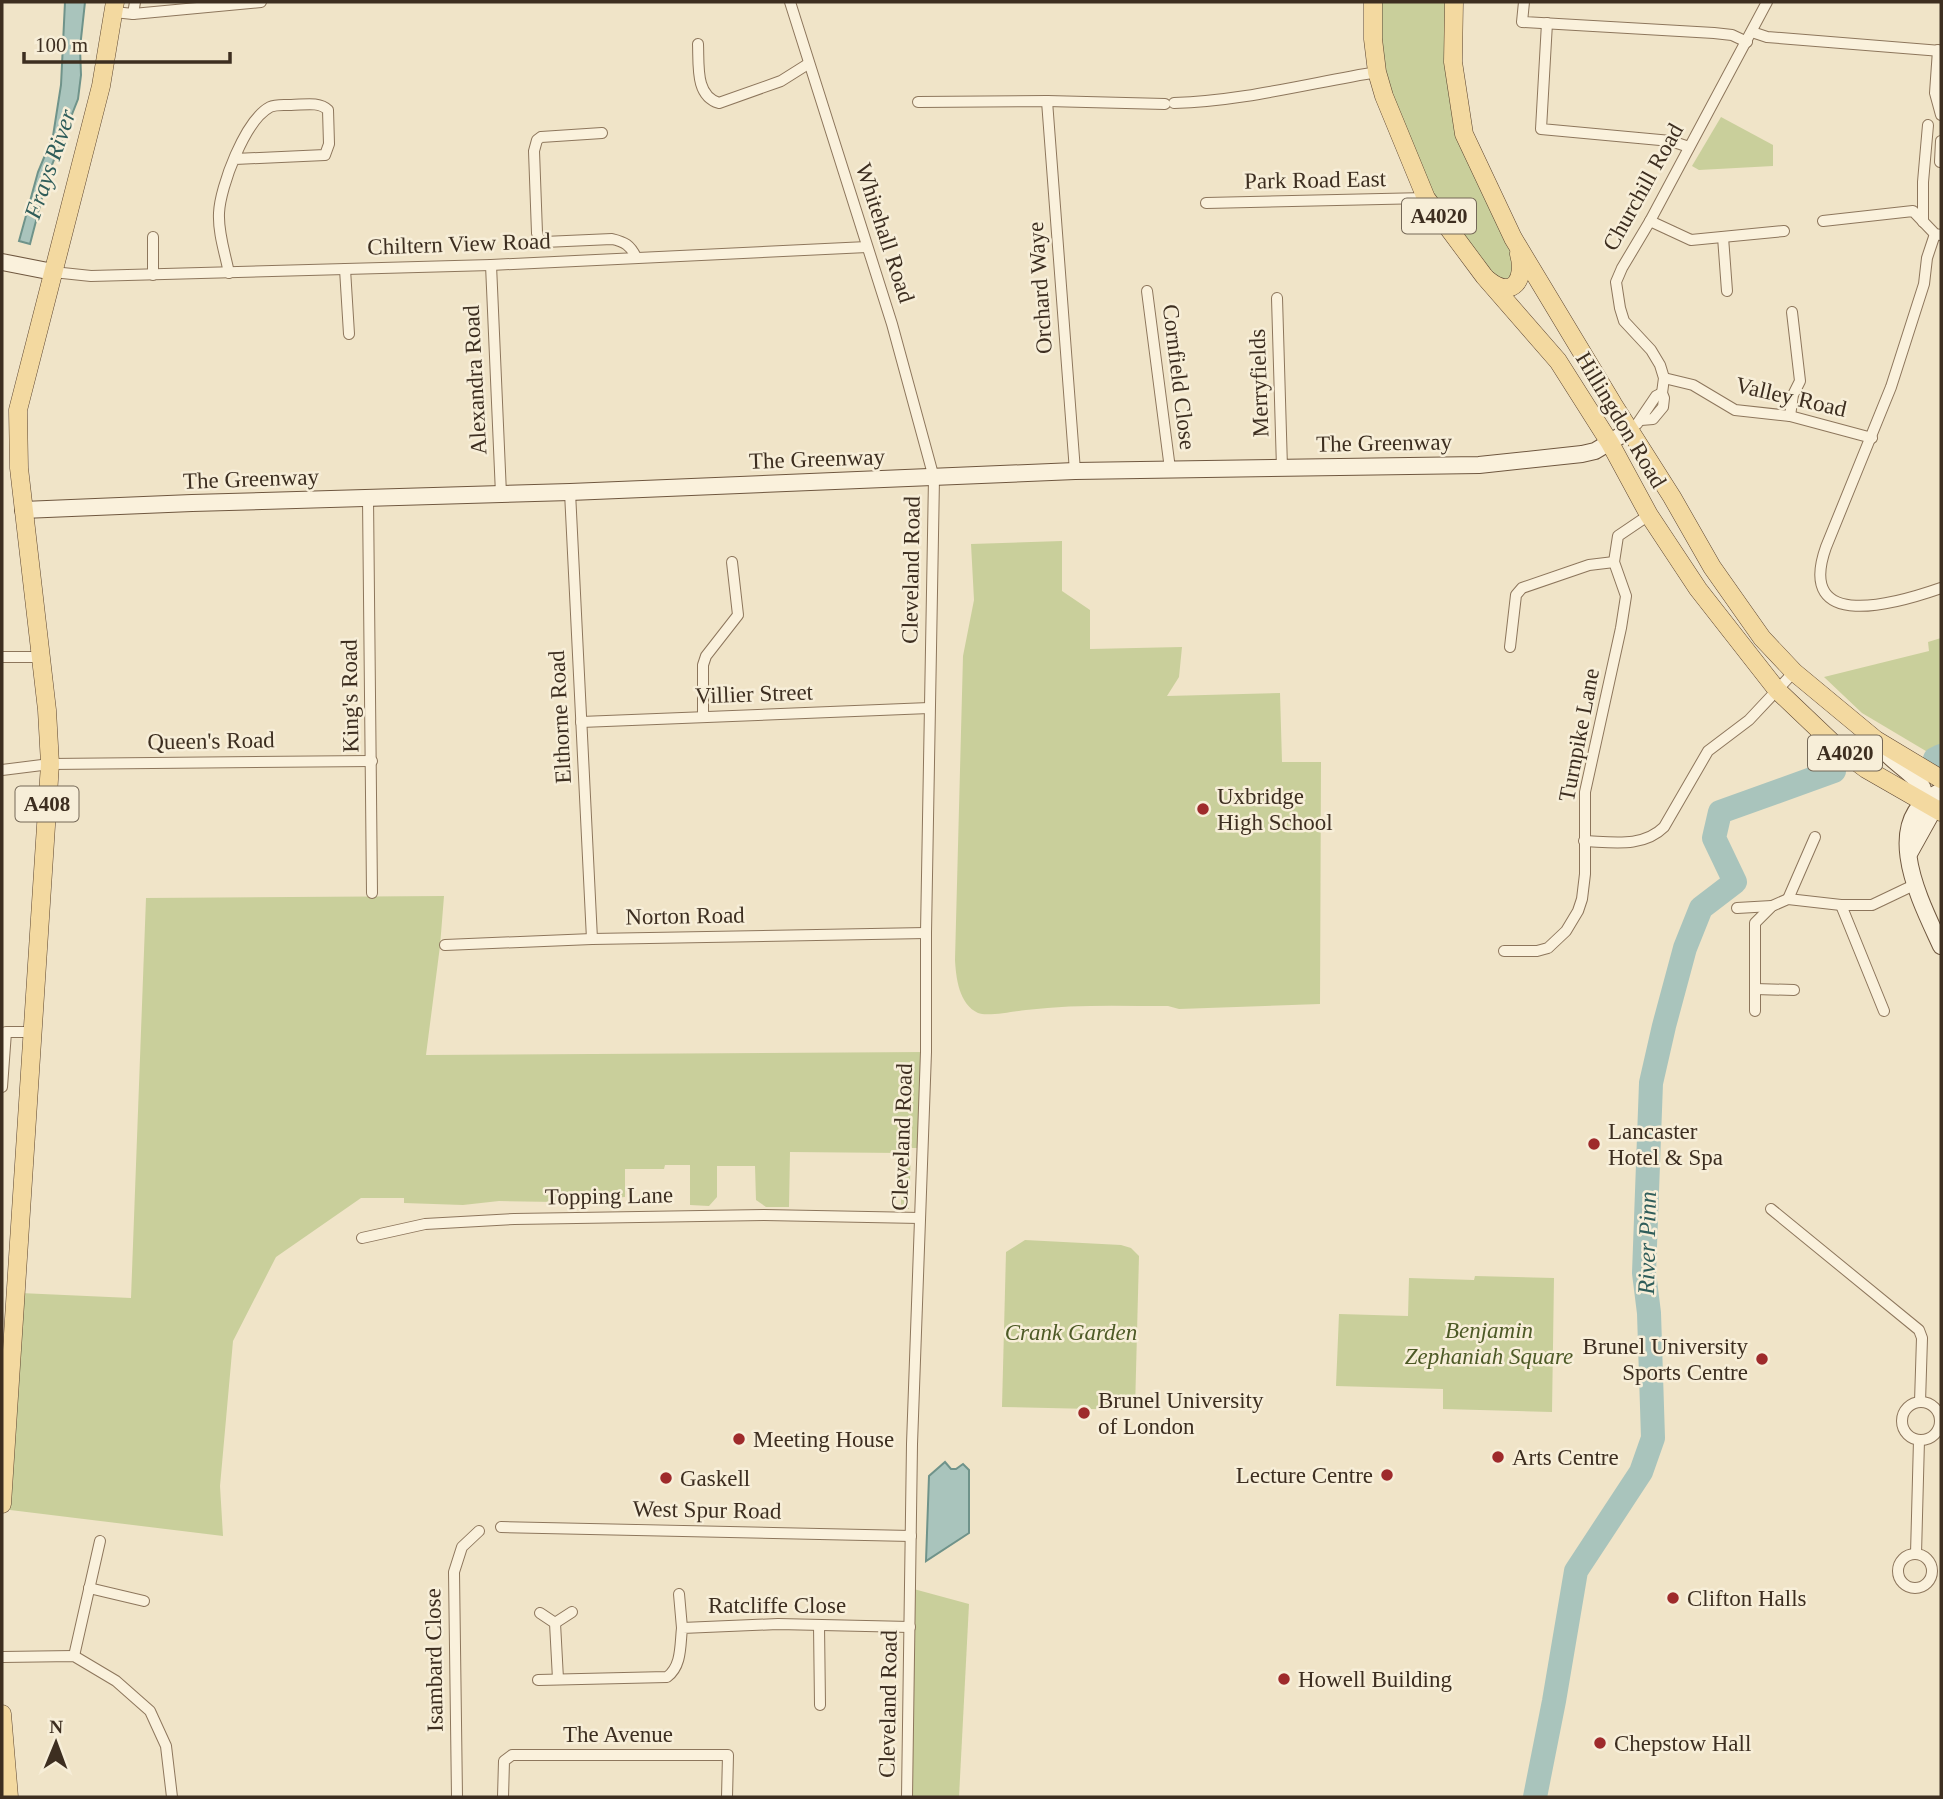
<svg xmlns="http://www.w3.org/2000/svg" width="1943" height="1799" font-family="Georgia,serif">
  <rect width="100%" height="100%" fill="#f0e4c8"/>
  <g fill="#c9cf9b">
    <path d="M1373,2H1454L1464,134L1522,267L1501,288L1426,198L1384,96Z"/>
    <path d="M1721,117L1773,145V166L1699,170L1692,166Z"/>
    <path d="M1062,541V591L1090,610V649L1182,647L1179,677L1167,696L1280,693L1282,762H1321L1320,1004L1179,1009L1168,1006C1121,1006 1074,1004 1026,1010C1015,1011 987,1017 978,1013C959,1004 956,978 955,960L963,656L974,600L971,544Z"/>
    <path d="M1941,638V760L1862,713L1824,677L1929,651L1928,642Z"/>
    <path d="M444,896L440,946L426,1055L926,1052L923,1148H911L909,1209H901V1153L790,1152L789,1207H766L756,1200L755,1166H717V1197L709,1206L690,1205V1165H665L664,1169H625V1197L557,1202L499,1201L463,1205L404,1203V1198H361L276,1257L233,1341L220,1486L223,1536L2,1509L20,1293L131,1298L146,898Z"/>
    <path d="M1025,1240L1121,1245L1131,1248L1139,1256L1135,1410L1002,1407L1006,1252Z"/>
    <path d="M1475,1276L1554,1278L1552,1412L1443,1409V1389L1336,1386L1339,1314L1408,1316L1409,1278L1474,1280Z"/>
    <path d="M910,1588L969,1604L959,1797H909Z"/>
  </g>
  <g fill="#a9c4bc" stroke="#6f938a" stroke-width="2">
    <path d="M65,2H85L80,48L81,75L78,99L48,175L30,244L19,241L38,172L53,136L61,85Z"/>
    <path d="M945,1462L951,1469H956L963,1464L969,1470V1533L926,1561L929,1476Z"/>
  </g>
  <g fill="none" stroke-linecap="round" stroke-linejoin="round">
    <g stroke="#a9c4bc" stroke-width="24">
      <path d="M1935,759L1941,756"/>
      <path d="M1535,1797L1554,1701L1576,1571L1641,1472L1653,1438L1649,1313L1644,1273L1651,1083L1664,1026L1685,948L1701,908L1735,882L1714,838L1720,812L1834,771"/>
    </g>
    <g stroke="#8d765c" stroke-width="12">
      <g id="street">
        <path d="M790,2L892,324L934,478L926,933V1052L912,1444L907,1797"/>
        <path d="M1524,2L1522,22L1714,33L1732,35L1747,42"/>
        <path d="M114,12L133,14L135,2"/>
        <path d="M133,14L261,2"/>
        <path d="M1547,23L1541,129L1671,141L1689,147"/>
        <path d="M1752,32L1767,37L1941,51"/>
        <path d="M698,44C699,65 695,96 719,103L781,81L808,64"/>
        <path d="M1938,50L1935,93L1941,115"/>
        <path d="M1047,101L1165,104"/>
        <path d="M918,102L1047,101L1075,471"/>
        <path d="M1174,103C1243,101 1310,83 1377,72"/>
        <path d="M602,133L541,137L537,140L534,151L537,233L539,239L544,242L612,239C625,242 630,245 636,257"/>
        <path d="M1940,162L1941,141"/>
        <path d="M1206,203L1426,198"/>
        <path d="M1650,221L1691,240L1784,231"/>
        <path d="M1823,221L1913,211L1935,234L1941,235"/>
        <path d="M1923,222V182L1928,125"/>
        <path d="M1935,234L1927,258L1924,284L1891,387L1826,547C1795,634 1898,603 1941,588"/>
        <path d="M1723,237L1727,291"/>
        <path d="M491,265L501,494"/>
        <path d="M345,269L349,334"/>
        <path d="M53,272L91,276L491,265L867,247"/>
        <path d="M229,273C225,253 218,233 219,213C220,187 245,120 270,107C276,104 284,105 291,105C303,105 319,101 328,110L329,144L325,155L235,159"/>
        <path d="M153,275V237"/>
        <path d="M1147,291L1170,469"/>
        <path d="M1277,298L1282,468"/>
        <path d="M1664,378L1693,385L1735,410L1790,416L1872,438"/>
        <path d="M1790,416L1793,395L1800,381L1792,312"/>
        <path d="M1641,420L1653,419L1663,407L1664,398L1662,393L1664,378L1660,365L1651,350L1624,321L1620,308L1616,282L1622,268L1650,221L1767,2"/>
        <path d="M1637,424L1656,396L1662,393"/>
        <path d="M570,492L592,939"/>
        <path d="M368,498L372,893"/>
        <path d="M1510,647L1516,595L1522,588L1589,565L1614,562"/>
        <path d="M2,657H40"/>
        <path d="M703,717V665L706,656L738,615L732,562"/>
        <path d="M581,722L929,708"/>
        <path d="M2,770L50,764L372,761"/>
        <path d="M1584,841C1612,842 1643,848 1664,827L1708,751L1749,720L1794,672"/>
        <path d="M1788,899L1815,837"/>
        <path d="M1841,905L1884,1011"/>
        <path d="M1737,908L1772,906"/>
        <path d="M445,945L592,939L926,933"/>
        <path d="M1504,951H1537L1548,948L1566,931L1578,911L1582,899L1585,874V792L1621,628L1626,596L1614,562L1618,536L1649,515"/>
        <path d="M1755,989L1794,990"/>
        <path d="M1755,1011V923L1772,906L1788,899L1841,905H1872L1914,885"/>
        <path d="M2,1087L6,1032H31"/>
        <path d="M1771,1209L1919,1330L1922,1338L1920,1402"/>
        <path d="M362,1238L425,1224L514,1219L764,1215L920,1218"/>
        <circle cx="1921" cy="1421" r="19"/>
        <path d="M501,1527L911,1536"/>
        <circle cx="1915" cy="1571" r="17"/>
        <path d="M1916,1554L1919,1440"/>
        <path d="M89,1588L144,1601"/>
        <path d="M679,1594L682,1628"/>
        <path d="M540,1613L555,1623L558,1679"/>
        <path d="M555,1623L572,1612"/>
        <path d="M819,1625L820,1705"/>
        <path d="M74,1656L100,1541"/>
        <path d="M2,1657L74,1656L116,1681L150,1711L166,1746L172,1797"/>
        <path d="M538,1680L667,1677C682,1666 680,1645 682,1628L778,1624L910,1627"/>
        <path d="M457,1797L454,1572L462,1547L479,1531"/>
        <path d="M503,1797L504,1761L512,1755H728L727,1797"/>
      </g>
    </g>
    <g stroke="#6f573f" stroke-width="18">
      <g id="secondary">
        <path d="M2,262L53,272"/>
        <path d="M23,510L192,503L570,492L1075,471L1479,465L1582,454L1595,451L1630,430"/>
        <path d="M1878,744C1890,761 1908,769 1920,784C1926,790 1925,806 1930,816L1910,852"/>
        <path d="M1941,791C1877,820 1921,902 1941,946"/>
      </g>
    </g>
    <g stroke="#5b4430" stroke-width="19">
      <g id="primary">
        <path d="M1373,2V39L1377,72L1384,96L1426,198L1484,276L1558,361L1610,443L1649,515L1698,589L1777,690L1838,748L1866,769L1941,812"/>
        <path d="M1454,2L1453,62L1464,134L1513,238L1613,404L1672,497L1712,567L1762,638L1794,672L1876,740L1941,779"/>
        <path d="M1488,280C1513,300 1526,279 1519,254"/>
        <path d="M2,1504L50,764L47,710L19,468L18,410L101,86L115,2"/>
        <path d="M2,1714L9,1797"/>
      </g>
    </g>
    <use href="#street" stroke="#faf1dc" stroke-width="10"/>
    <use href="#secondary" stroke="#faf1dc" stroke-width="16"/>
    <use href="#primary" stroke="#f3d9a0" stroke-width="18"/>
  </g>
  <g fill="#9e2a2b" stroke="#f7eed8" stroke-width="2.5">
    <circle cx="1203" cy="809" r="7"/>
    <circle cx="1594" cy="1144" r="7"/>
    <circle cx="1762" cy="1359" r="7"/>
    <circle cx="1084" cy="1413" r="7"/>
    <circle cx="739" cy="1439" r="7"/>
    <circle cx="1498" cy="1457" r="7"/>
    <circle cx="1387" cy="1475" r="7"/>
    <circle cx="666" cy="1478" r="7"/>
    <circle cx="1673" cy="1598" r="7"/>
    <circle cx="1284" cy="1679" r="7"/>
    <circle cx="1600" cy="1743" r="7"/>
  </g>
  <g text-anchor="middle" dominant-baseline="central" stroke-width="5" stroke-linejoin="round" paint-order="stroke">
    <g fill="#f7eed8" stroke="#756857" stroke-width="2">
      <rect x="1402" y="198.5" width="74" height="35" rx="5"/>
      <rect x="1808" y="735.5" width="74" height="35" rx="5"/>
      <rect x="15.5" y="786.5" width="63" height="35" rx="5"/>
    </g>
    <g font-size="21" font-weight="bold" fill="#3d2e20">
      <text x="1439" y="216">A4020</text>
      <text x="1845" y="753">A4020</text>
      <text x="47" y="804">A408</text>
    </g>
    <g font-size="23" fill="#3d2e20" stroke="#f7eed8">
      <text transform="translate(1315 180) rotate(-1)">Park Road East</text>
      <text transform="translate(1643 187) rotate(-61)">Churchill Road</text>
      <text transform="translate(885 233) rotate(72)">Whitehall Road</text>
      <text transform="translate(459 244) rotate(-2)">Chiltern View Road</text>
      <text transform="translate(1040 288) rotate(-94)">Orchard Waye</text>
      <text transform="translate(1179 377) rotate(83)">Cornfield Close</text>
      <text transform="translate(475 380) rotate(-93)">Alexandra Road</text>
      <text transform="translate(1259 383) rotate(-92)">Merryfields</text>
      <text transform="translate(1791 397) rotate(13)">Valley Road</text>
      <text transform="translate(1621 420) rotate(59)">Hillingdon Road</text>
      <text transform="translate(1384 443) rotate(-1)">The Greenway</text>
      <text transform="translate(817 459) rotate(-2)">The Greenway</text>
      <text transform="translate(251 479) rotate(-2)">The Greenway</text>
      <text transform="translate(911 570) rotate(-89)">Cleveland Road</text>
      <text transform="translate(754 694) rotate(-2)">Villier Street</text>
      <text transform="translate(350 696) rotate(-91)">King's Road</text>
      <text transform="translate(560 717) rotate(-93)">Elthorne Road</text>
      <text transform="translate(1579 735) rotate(-79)">Turnpike Lane</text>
      <text transform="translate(211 741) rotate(-1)">Queen's Road</text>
      <text transform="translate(685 916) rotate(-1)">Norton Road</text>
      <text transform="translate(902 1137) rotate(-88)">Cleveland Road</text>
      <text transform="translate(609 1196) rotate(-1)">Topping Lane</text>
      <text transform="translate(707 1510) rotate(1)">West Spur Road</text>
      <text x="777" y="1605">Ratcliffe Close</text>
      <text transform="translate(434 1660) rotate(-91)">Isambard Close</text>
      <text transform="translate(888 1704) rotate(-89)">Cleveland Road</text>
      <text x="618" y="1734">The Avenue</text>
    </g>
    <g font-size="23" fill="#3d2e20" stroke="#f7eed8" text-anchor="start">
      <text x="1217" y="796">Uxbridge<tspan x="1217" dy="26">High School</tspan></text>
      <text x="1608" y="1131">Lancaster<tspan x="1608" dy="26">Hotel &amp; Spa</tspan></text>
      <text x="1748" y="1346" text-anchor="end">Brunel University<tspan x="1748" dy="26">Sports Centre</tspan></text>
      <text x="1098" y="1400">Brunel University<tspan x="1098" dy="26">of London</tspan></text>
      <text x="753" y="1439">Meeting House</text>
      <text x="1512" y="1457">Arts Centre</text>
      <text x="1373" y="1475" text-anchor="end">Lecture Centre</text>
      <text x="680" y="1478">Gaskell</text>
      <text x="1687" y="1598">Clifton Halls</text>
      <text x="1298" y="1679">Howell Building</text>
      <text x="1614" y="1743">Chepstow Hall</text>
    </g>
    <g font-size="23" font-style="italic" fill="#4d5a26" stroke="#f7eed8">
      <text x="1489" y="1330">Benjamin<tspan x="1489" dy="26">Zephaniah Square</tspan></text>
      <text x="1071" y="1332">Crank Garden</text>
    </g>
    <g font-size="24" font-style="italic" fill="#2f5d5a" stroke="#f7eed8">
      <text transform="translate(50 164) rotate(-71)">Frays River</text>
      <text transform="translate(1647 1243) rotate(-89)">River Pinn</text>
    </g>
  </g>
  <rect width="1943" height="1799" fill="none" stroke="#3d2e20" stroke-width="7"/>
  <g transform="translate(56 1743) rotate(1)" stroke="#f7eed8" stroke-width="5" paint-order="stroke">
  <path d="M0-5L12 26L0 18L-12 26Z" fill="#3d2e20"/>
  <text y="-10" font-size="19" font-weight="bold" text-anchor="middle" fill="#3d2e20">N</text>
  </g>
  <path d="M24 52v10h206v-10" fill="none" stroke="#3d2e20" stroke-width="3.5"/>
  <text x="35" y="52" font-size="21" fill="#3d2e20" stroke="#f7eed8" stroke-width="5" paint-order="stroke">100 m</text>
</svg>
